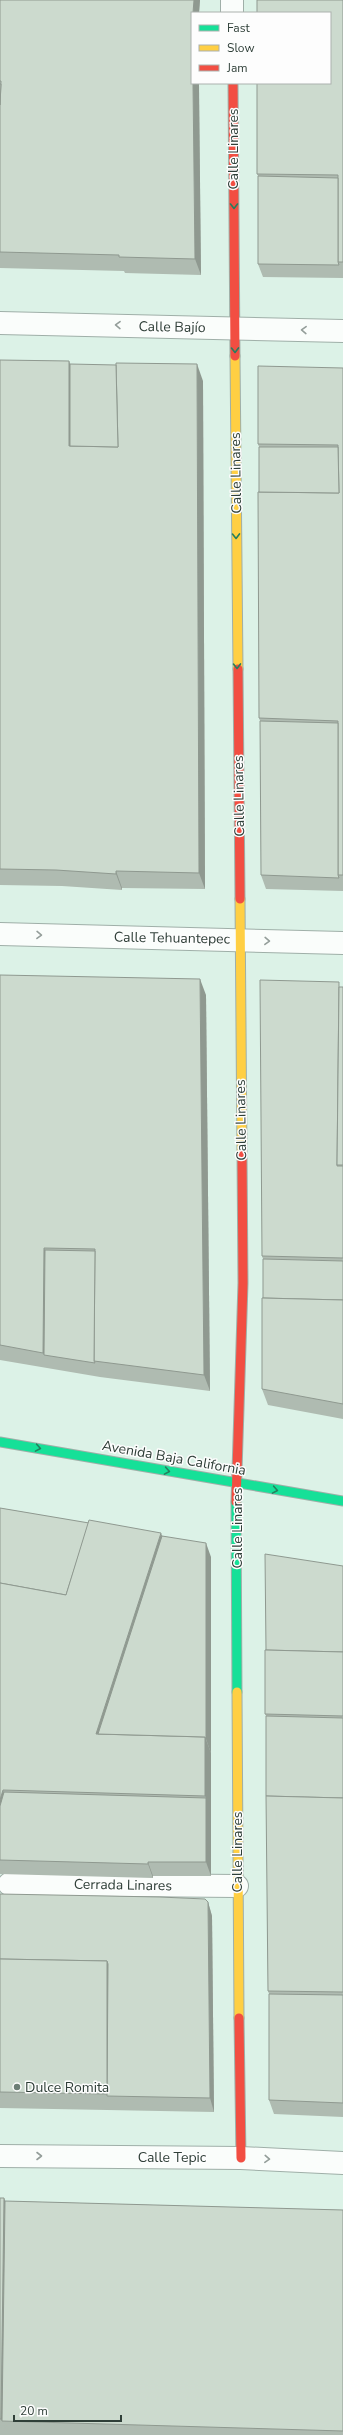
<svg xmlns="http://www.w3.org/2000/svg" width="343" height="2435" font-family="'Nunito Sans',sans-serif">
  <rect width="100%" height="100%" fill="#dcf2e7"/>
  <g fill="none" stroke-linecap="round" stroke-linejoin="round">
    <g stroke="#9fafa8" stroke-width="24">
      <g id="street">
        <path d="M232,0V13"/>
        <path d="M0,323L343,331"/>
        <path d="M0,934L343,943"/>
        <path d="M9,1884L237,1886"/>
        <path d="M0,2156L241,2158L343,2163"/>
      </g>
    </g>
    <g stroke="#9fafa8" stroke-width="11">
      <g id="fast">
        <path d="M0,1442L343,1501"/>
        <path d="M236,1502L237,1692"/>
      </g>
    </g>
    <g stroke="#9fafa8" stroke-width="11">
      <g id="slow">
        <path d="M235,356L238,669"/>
        <path d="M240,899L242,1155"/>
        <path d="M237,1692L239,2018"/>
      </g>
    </g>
    <g stroke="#9fafa8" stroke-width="11">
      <g id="jam">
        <path d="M233,83L235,356"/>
        <path d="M238,669L240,899"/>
        <path d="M236,1502L243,1283L242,1155"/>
        <path d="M239,2018L241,2158"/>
      </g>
    </g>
    <use href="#street" stroke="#fafdfb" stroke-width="22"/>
    <use href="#fast" stroke="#16e098" stroke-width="9"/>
    <use href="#slow" stroke="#ffcf43" stroke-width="9"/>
    <use href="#jam" stroke="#f24e42" stroke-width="9"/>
  </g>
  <g fill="#afbbb1">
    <path d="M0,0H200L199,13H192L199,101L201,275L125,273L124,271L0,268Z"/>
    <path d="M343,0V278L263,277L258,264V176L257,174Z"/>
    <path d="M0,360L69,361L70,364L203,381L205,889L122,888V890L62,886L0,885Z"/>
    <path d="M343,368V891L266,889L261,875L260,721L259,718V447L258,444Z"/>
    <path d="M0,975L206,995L210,1391L100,1377L0,1360Z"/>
    <path d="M343,987V1419L268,1405L262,1389L263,1298V1259L262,1256Z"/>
    <path d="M0,1508L162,1536L211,1557V1876H153V1878L0,1874Z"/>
    <path d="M343,1566V2117L274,2114L269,2100V1994L268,1991L266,1716L265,1714Z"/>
    <path d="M0,1894L208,1902L212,1916L214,2112L0,2108Z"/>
    <path d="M0,2198H4L5,2201L343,2210V2435H0Z"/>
  </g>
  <g fill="#8f9990">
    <path d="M194,0H200L199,13H193Z"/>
    <path d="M193,83H199L201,275L195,259Z"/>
    <path d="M69,361L74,378L75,449L69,446Z"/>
    <path d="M197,364L203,381L205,889L199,873Z"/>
    <path d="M116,871L122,888V890L116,874Z"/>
    <path d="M200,979L206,995L210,1391L204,1375Z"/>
    <path d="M44,1248L50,1264L44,1355L43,1353Z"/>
    <path d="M161,1533L167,1549L106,1737L96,1734Z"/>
    <path d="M206,1543L211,1557V1753L206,1739Z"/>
    <path d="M205,1737L211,1753V1876L206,1862V1798L205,1796Z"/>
    <path d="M3,1790L9,1806L0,1834V1800Z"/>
    <path d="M148,1862L153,1876V1878L148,1864Z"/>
    <path d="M208,1902L212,1916L214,2112L210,2098Z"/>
    <path d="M107,1961L113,1977L107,2096Z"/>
    <path d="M4,2198L10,2214L2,2421L1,2419Z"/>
  </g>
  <g fill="#ccdace" stroke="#8f9990">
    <path d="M0,0H194L193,13H192V83H193L195,259L119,257V255L0,252V105L1,81H0Z"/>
    <path d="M257,0H343V262H338V175L257,174V83H330V13H257Z"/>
    <path d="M0,84H1L0,105Z"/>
    <path d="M258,176L338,178V262L339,265L258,264Z"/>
    <path d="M0,360L69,361V446L118,447L116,363L197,364L199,873L116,871V874L56,870L0,869Z"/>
    <path d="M70,364L116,365L118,447L70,446Z"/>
    <path d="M258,366L343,368V875H338V721L259,718L258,492L339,493L338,445L258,444Z"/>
    <path d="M259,447H338L339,493L259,492Z"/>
    <path d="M260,721L338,723V875L339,878L261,875Z"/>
    <path d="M0,975L200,979L204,1375L94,1361L95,1249L44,1248L43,1353L0,1345Z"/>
    <path d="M260,980L339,982L337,1165V1166H343V1258L262,1256Z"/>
    <path d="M339,987H343V1165H337Z"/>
    <path d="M45,1250L95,1251L94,1361L95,1363L44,1355Z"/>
    <path d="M263,1259L343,1261V1301V1300L263,1298Z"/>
    <path d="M262,1298L343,1300V1404L262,1389Z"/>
    <path d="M0,1508L89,1523L66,1595L0,1583Z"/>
    <path d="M89,1520L161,1533L96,1734L205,1737V1796L3,1790L0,1800V1583L66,1595Z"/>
    <path d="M162,1536L206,1543V1739L205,1737L98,1734Z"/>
    <path d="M265,1554L343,1566V1652L266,1650Z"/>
    <path d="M265,1650L343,1652V1716L265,1714Z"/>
    <path d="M266,1716L343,1718V1798L266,1796Z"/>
    <path d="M4,1792L206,1798V1862H148V1864L0,1860V1806Z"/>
    <path d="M266,1796L343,1798V1992L268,1991Z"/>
    <path d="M0,1894L160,1897L205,1899L208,1902L210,2098L107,2096L108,1964L107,1961L0,1959Z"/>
    <path d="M0,1959L107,1961V2094L0,2092Z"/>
    <path d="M269,1994L343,1995V2103L269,2100Z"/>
    <path d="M0,2198H4L1,2419H0Z"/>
    <path d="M5,2201L343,2210V2431L2,2421Z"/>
  </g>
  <defs><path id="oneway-chevron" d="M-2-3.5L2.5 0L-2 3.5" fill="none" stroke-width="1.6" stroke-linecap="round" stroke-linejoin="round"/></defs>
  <g stroke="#257f5e">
    <use href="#oneway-chevron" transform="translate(234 206) rotate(90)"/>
    <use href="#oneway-chevron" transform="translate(235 350) rotate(89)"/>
    <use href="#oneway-chevron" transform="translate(236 536) rotate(89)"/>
    <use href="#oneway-chevron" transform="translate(237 666) rotate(89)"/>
    <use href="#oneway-chevron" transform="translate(38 1448) rotate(10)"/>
    <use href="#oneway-chevron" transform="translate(167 1471) rotate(10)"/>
    <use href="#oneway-chevron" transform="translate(275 1490) rotate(10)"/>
  </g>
  <g stroke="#949e9a">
    <use href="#oneway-chevron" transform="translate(118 325) rotate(-179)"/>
    <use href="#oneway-chevron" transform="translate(304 330) rotate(-178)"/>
    <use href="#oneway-chevron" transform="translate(39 935) rotate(1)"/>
    <use href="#oneway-chevron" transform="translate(267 941) rotate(2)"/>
    <use href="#oneway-chevron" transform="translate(39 2156)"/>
    <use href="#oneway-chevron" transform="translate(267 2159) rotate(3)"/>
  </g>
  <circle fill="#6c7e75" stroke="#fdfdfd" stroke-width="1.5" cx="17" cy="2087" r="4"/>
  <g text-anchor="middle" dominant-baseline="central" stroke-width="3" stroke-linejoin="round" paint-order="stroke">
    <g font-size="14" fill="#2f3f38" stroke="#fdfdfd">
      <text transform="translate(233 149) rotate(-90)">Calle Linares</text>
      <text transform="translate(172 327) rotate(1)">Calle Bajío</text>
      <text transform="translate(236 473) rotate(-91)">Calle Linares</text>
      <text transform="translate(239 796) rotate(-91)">Calle Linares</text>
      <text transform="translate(172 938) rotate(1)">Calle Tehuantepec</text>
      <text transform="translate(241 1120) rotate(-91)">Calle Linares</text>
      <text transform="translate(174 1458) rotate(10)">Avenida Baja California</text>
      <text transform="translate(237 1528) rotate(-90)">Calle Linares</text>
      <text transform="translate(237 1852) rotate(-90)">Calle Linares</text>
      <text transform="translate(123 1885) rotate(1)">Cerrada Linares</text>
      <text x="172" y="2157">Calle Tepic</text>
    </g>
    <g font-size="14" fill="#2f3f38" stroke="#fdfdfd" text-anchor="start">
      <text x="25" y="2087">Dulce Romita</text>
    </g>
  </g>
  <rect x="191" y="12" width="140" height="72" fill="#fdfdfd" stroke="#abb1ae"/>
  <rect x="199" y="25" width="20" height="6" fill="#16e098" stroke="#abb1ae"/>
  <text x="227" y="32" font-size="12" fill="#2f3f38">Fast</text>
  <rect x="199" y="45" width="20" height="6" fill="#ffcf43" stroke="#abb1ae"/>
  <text x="227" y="52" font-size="12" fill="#2f3f38">Slow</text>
  <rect x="199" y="65" width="20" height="6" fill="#f24e42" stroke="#abb1ae"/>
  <text x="227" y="72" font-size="12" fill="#2f3f38">Jam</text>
  <path d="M14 2415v6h107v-6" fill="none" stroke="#2f3f38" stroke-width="2"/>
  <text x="20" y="2415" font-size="12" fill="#2f3f38" stroke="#fdfdfd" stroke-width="3" paint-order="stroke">20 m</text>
</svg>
